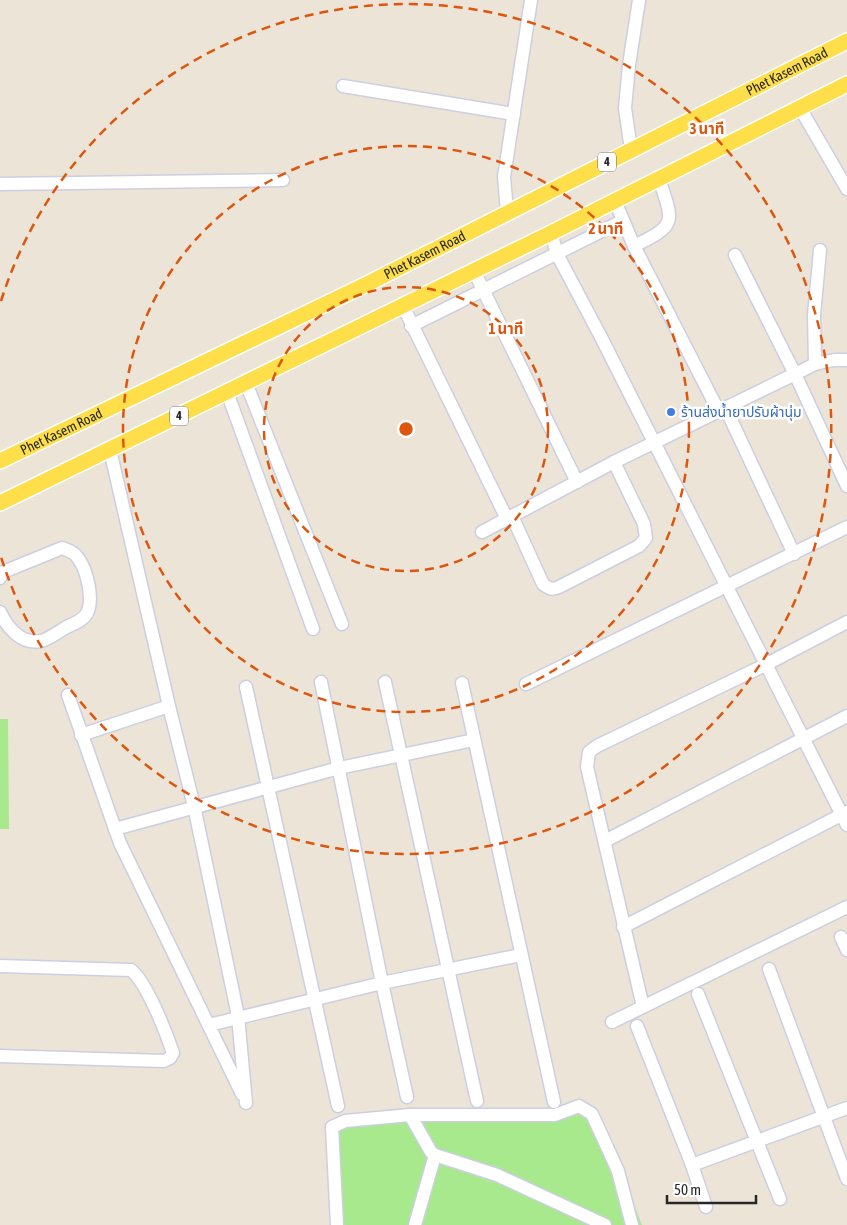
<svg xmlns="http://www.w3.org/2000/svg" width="847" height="1225" font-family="'Asap Condensed','Noto Sans Thai',sans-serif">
  <rect width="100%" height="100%" fill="#ece4d6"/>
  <g fill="#a7e98c">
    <path d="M0,719H8L9,829H0Z"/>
    <path d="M594,1107L642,1225H333L334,1136L342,1122L555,1115Z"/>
  </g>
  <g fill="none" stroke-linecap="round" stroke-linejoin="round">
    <g stroke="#cccfe2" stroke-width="15">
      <g id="minor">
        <path d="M343,86L514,114"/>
        <path d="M800,108L847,189"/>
        <path d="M631,150L625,108L629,65L639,0"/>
        <path d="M0,184L283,180"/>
        <path d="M615,201L634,246L718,410"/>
        <path d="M507,212L504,177L531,0"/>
        <path d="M551,233L557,254L602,339L847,825"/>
        <path d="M634,246C677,225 674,223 659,179"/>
        <path d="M820,250L814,315L815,364L834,360H847"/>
        <path d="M474,271L577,482"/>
        <path d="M403,306L507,519"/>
        <path d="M411,326L622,221"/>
        <path d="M815,364L795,374L847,486"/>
        <path d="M246,383L342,624"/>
        <path d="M227,392L313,629"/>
        <path d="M725,407L794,554"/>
        <path d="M110,450L169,706L194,806L238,1016L246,1103"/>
        <path d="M512,516L543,584C549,589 552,590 559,587L639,546L646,538L644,524L614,462"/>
        <path d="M482,532L614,462L795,374L735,255"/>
        <path d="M0,578L3,572L62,548C68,550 74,552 78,558C87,570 94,599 87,613C83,621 72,624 65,628C58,632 49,639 41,641C21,645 7,627 0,612"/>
        <path d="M321,682L382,983L407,1097"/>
        <path d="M385,682L477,1101"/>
        <path d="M462,683L554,1102"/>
        <path d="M526,684L847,527"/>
        <path d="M246,687L338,1106"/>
        <path d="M68,695L120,843L242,1094"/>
        <path d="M81,735L169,706"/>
        <path d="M115,829L339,768L474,740"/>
        <path d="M605,841L847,716"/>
        <path d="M623,927L847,812"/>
        <path d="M841,937L847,950"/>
        <path d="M0,966L131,970C147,983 166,1032 173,1053L170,1058L164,1061L0,1056"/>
        <path d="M769,969L847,1179"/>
        <path d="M698,994L780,1199"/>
        <path d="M643,1007L587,767L589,752L597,746L765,665L847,622"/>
        <path d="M612,1022L847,907"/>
        <path d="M209,1025L382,983L521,955"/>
        <path d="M637,1026L692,1165L706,1207"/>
        <path d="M410,1115L431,1152L435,1155L497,1175L605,1225"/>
        <path d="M692,1165L847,1108"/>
        <path d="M337,1225L332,1127L345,1121L410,1115H555L579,1106L592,1114L618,1171L632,1225"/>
        <path d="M415,1225L435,1155"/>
      </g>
    </g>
    <g stroke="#fff" stroke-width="18">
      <g id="major">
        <path id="s1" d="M0,461L367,284L847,41"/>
        <path d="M0,503L551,233L847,84"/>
      </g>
    </g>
    <use href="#minor" stroke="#fff" stroke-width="12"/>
    <use href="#major" stroke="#fede49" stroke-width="15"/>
  </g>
  <g fill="none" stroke="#de560d" stroke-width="2.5" stroke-dasharray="9 6">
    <circle cx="406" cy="429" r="142"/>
    <circle cx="406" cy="429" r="283"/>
    <path d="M1 301A425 425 0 1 1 1 557"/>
  </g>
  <circle fill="#3f7fe0" stroke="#fff" stroke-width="2" cx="671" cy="412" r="5"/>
  <g text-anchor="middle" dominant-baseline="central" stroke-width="5" stroke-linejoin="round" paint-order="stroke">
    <g fill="#fff" stroke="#686868" stroke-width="1">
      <rect x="598" y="152.5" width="18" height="19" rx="4"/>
      <rect x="170" y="406.5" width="18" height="19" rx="4"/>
    </g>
    <g font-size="12" font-weight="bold" fill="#272727">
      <text x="607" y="162">4</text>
      <text x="179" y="416">4</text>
    </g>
    <g font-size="14" fill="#272727" stroke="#fff">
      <text stroke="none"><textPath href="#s1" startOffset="878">Phet Kasem Road</textPath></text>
      <text stroke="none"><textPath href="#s1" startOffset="472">Phet Kasem Road</textPath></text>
      <text stroke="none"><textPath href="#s1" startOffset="68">Phet Kasem Road</textPath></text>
    </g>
    <g font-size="14" fill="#366cbe" stroke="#fff" text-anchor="start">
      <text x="681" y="412">ร้านส่งน้ำยาปรับผ้านุ่ม</text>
    </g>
  </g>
  <circle cx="406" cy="429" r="8" fill="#de560d" stroke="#fff" stroke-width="2.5"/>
  <g font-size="15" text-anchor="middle" font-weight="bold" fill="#de560d" stroke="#fff" stroke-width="5" stroke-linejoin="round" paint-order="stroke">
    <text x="707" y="134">3 นาที</text>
    <text x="606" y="234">2 นาที</text>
    <text x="506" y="334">1 นาที</text>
  </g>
  <path d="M667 1195v8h89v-8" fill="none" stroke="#272727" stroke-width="2.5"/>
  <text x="674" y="1195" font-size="15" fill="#272727" stroke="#ffffff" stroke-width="4" paint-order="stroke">50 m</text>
</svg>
